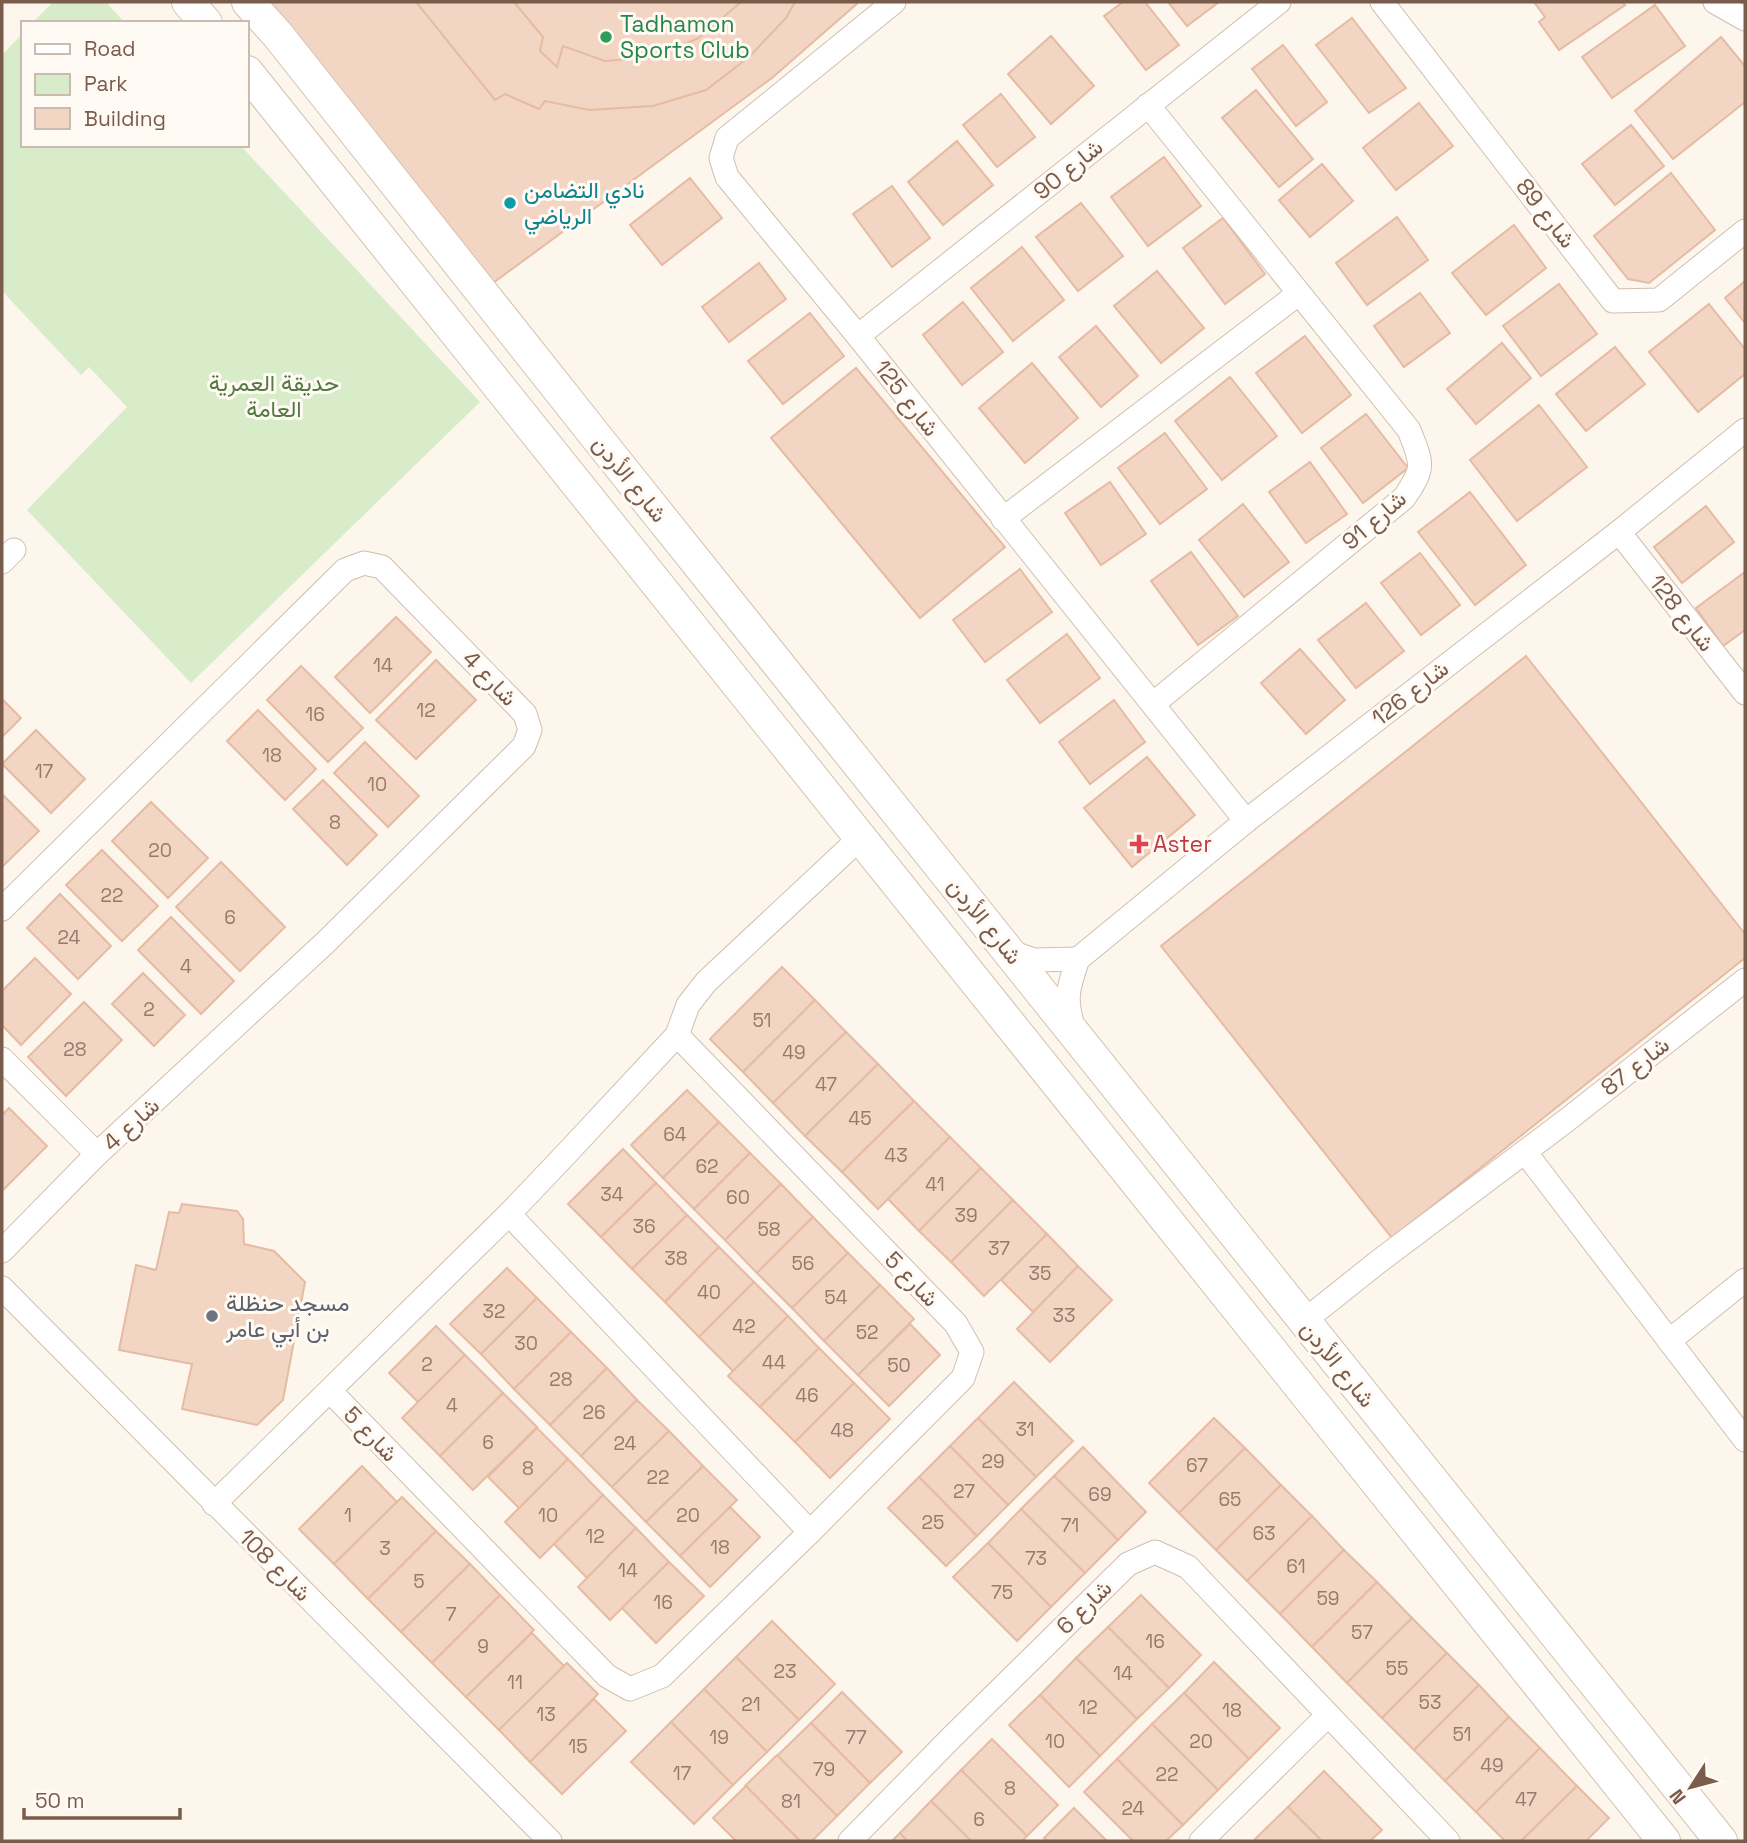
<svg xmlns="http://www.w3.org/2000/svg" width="1747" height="1843" font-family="'Space Grotesk',Vazirmatn,sans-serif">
  <rect width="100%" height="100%" fill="#fdf6ec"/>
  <g fill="#d8ecc9">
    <path d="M53,2H106L125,23H32Z"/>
    <path d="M23,33V145H240L480,402L191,683L27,510L127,407L89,367L81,375L2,291V55Z"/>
  </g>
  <g fill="#f3d5c3" stroke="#e6bba3" stroke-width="2">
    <path d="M242,2H859L772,78L489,286Z"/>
    <path d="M416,2H514L543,37L540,51L557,67L563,46L605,61L654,57L699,38L741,2H795L786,18L749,57L706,90L653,106L589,110L545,101L539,109L505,94L495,100Z"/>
    <path d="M1123,2H1145L1179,45L1146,70L1104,16Z"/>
    <path d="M1168,2H1219L1187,26Z"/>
    <path d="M1534,2H1622L1625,5L1559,50L1539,22L1545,17Z"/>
    <path d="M1655,5L1685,46L1612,98L1582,57Z"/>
    <path d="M1352,18L1406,88L1369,113L1316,45Z"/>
    <path d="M1051,36L1094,86L1051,124L1008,74Z"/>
    <path d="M1721,37L1745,66V102L1673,159L1635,111Z"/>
    <path d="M1283,45L1327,102L1296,126L1252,69Z"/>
    <path d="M1256,90L1313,159L1279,187L1222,118Z"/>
    <path d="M1001,94L1035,137L997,167L963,125Z"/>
    <path d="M1419,103L1453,146L1396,190L1363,148Z"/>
    <path d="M1631,125L1664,166L1615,205L1582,164Z"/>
    <path d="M957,141L993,185L943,225L908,182Z"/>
    <path d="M1164,157L1201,206L1148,246L1111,197Z"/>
    <path d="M1322,164L1353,201L1310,237L1279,200Z"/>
    <path d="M1671,173L1715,230L1649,283L1628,279L1594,236Z"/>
    <path d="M690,178L722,218L662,265L630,225Z"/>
    <path d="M892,186L930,238L892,267L853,214Z"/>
    <path d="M1081,203L1123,256L1078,291L1036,237Z"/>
    <path d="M1397,217L1428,260L1367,305L1336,263Z"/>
    <path d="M1223,218L1265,274L1225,304L1183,248Z"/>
    <path d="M1514,225L1546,268L1486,315L1452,273Z"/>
    <path d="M1022,247L1064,300L1013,341L971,288Z"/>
    <path d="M759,263L786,299L729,342L702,307Z"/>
    <path d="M1157,271L1204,328L1161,363L1114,306Z"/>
    <path d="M1745,281V323L1725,298Z"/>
    <path d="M1559,284L1597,334L1541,376L1503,326Z"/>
    <path d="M1420,293L1450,333L1404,367L1374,326Z"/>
    <path d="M963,302L1003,352L962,385L923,335Z"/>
    <path d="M1709,304L1745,349V374L1698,412L1649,352Z"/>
    <path d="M810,313L844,356L783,404L748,361Z"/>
    <path d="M1096,326L1138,376L1101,407L1059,357Z"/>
    <path d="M1305,336L1351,395L1302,433L1256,373Z"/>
    <path d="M1502,343L1531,378L1476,424L1447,389Z"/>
    <path d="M1615,347L1645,384L1586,431L1556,394Z"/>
    <path d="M1032,363L1078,418L1025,463L979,408Z"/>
    <path d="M856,368L1005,547L920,618L771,438Z"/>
    <path d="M1230,377L1277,436L1222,480L1175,421Z"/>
    <path d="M1539,405L1587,467L1517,521L1470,460Z"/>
    <path d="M1366,414L1408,468L1363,503L1321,448Z"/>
    <path d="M1165,433L1207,489L1160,524L1118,468Z"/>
    <path d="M1310,462L1347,514L1306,543L1269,492Z"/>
    <path d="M1110,482L1146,534L1101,565L1065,513Z"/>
    <path d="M1470,492L1526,565L1475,605L1418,532Z"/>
    <path d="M1243,504L1289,562L1244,597L1199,540Z"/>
    <path d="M1706,506L1734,542L1682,583L1654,547Z"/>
    <path d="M1191,552L1238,616L1198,645L1151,581Z"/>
    <path d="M1420,553L1460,605L1421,635L1381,583Z"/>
    <path d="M1020,569L1052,612L985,662L953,620Z"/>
    <path d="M1745,572V630L1723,646L1696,608Z"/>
    <path d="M1366,603L1404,651L1356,688L1318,640Z"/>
    <path d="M396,617L431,652L370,713L335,677Z"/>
    <path d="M1067,634L1100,678L1040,723L1007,680Z"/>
    <path d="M1300,649L1345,700L1306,734L1261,683Z"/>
    <path d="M1526,656L1745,934V958L1392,1238L1161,946Z"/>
    <path d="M436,660L476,700L416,759L376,720Z"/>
    <path d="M301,666L363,728L328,762L267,700Z"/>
    <path d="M2,699L21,718L2,737Z"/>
    <path d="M1114,700L1145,742L1090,784L1059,742Z"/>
    <path d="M258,710L316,769L285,800L227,741Z"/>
    <path d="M36,730L85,779L51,813L2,764Z"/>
    <path d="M365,742L419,796L388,827L334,773Z"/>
    <path d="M1147,757L1195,815L1132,867L1084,808Z"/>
    <path d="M323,780L377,835L347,865L293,809Z"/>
    <path d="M2,794L39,831L2,867Z"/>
    <path d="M151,802L208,858L168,898L112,841Z"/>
    <path d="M102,850L158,906L122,941L66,885Z"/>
    <path d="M221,862L285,927L240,971L176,907Z"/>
    <path d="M60,894L111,946L78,979L27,928Z"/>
    <path d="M171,917L234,981L201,1014L138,950Z"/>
    <path d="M35,958L71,994L21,1045L2,1025V991Z"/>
    <path d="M782,967L815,1000L743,1072L710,1039Z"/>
    <path d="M143,973L185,1015L154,1046L112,1004Z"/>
    <path d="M815,1000L846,1032L773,1103L743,1072Z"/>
    <path d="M84,1002L122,1040L66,1096L28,1057Z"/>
    <path d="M846,1032L878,1064L805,1136L773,1103Z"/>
    <path d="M878,1064L914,1101L842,1172L805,1136Z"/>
    <path d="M687,1090L719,1122L663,1178L631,1145Z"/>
    <path d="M914,1101L950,1137L878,1209L842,1172Z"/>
    <path d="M9,1108L47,1146L2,1191V1115Z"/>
    <path d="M719,1122L750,1153L694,1209L663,1178Z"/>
    <path d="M950,1137L981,1168L919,1231L888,1199Z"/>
    <path d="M623,1149L656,1183L601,1237L568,1204Z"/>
    <path d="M750,1153L781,1184L725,1240L694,1209Z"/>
    <path d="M981,1168L1013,1200L951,1262L919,1231Z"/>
    <path d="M656,1183L687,1215L632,1269L601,1237Z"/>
    <path d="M781,1184L813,1217L757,1273L725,1240Z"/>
    <path d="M1013,1200L1047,1234L984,1296L951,1262Z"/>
    <path d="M182,1204L237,1211L243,1219L244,1244L274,1251L305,1282L283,1400L257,1425L182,1409L192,1364L119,1350L136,1265L156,1270L169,1212L179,1213Z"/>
    <path d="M687,1215L719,1247L665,1302L632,1269Z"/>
    <path d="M813,1217L848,1253L792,1308L757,1273Z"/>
    <path d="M1047,1234L1078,1266L1033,1312L1001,1280Z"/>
    <path d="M719,1247L754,1282L699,1337L665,1302Z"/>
    <path d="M848,1253L880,1285L824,1341L792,1308Z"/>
    <path d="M1078,1266L1112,1300L1050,1362L1017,1329Z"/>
    <path d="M507,1268L537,1298L481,1354L450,1324Z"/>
    <path d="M754,1282L788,1316L733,1371L699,1337Z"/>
    <path d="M880,1285L914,1319L858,1375L824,1341Z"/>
    <path d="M537,1298L571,1332L514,1389L481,1354Z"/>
    <path d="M788,1316L819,1348L760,1407L728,1376Z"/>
    <path d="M910,1324L940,1355L889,1406L858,1375Z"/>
    <path d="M436,1326L465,1355L418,1402L389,1373Z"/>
    <path d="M571,1332L607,1368L550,1425L514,1389Z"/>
    <path d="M819,1348L854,1383L795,1442L760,1407Z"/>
    <path d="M465,1355L503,1393L440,1456L402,1418Z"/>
    <path d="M607,1368L637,1400L581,1456L550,1425Z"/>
    <path d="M1014,1382L1073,1441L1036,1477L978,1418Z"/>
    <path d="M854,1383L890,1419L830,1478L795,1442Z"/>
    <path d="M503,1393L537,1427L473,1490L440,1456Z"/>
    <path d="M637,1400L669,1431L612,1487L581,1456Z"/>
    <path d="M978,1418L1036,1477L1008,1505L950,1446Z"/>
    <path d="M1214,1418L1245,1448L1179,1513L1149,1483Z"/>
    <path d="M537,1428L568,1459L519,1508L488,1477Z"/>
    <path d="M669,1431L703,1466L646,1522L612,1487Z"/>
    <path d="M950,1446L1008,1505L977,1536L919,1477Z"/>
    <path d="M1083,1447L1146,1512L1118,1540L1054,1476Z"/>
    <path d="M1245,1448L1281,1485L1216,1550L1179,1513Z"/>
    <path d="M568,1459L603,1495L540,1558L505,1522Z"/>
    <path d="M362,1466L397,1502L334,1564L299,1529Z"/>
    <path d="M703,1466L737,1500L680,1556L646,1522Z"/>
    <path d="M1054,1476L1118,1540L1085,1573L1021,1509Z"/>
    <path d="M919,1477L977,1536L946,1566L888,1508Z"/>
    <path d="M1281,1485L1312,1516L1247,1581L1216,1550Z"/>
    <path d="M603,1495L636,1528L587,1578L554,1544Z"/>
    <path d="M402,1497L436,1531L368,1599L334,1564Z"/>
    <path d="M730,1507L760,1537L710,1587L680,1556Z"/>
    <path d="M1021,1509L1085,1573L1051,1607L988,1543Z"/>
    <path d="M1312,1516L1344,1550L1280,1614L1247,1581Z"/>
    <path d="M636,1528L669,1562L610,1620L578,1587Z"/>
    <path d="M436,1531L470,1564L401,1632L368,1599Z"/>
    <path d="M988,1543L1051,1607L1017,1641L953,1577Z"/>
    <path d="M1344,1550L1377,1582L1312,1647L1280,1614Z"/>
    <path d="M669,1562L704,1596L656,1643L622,1608Z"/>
    <path d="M470,1564L500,1595L432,1663L401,1632Z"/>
    <path d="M1377,1582L1412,1618L1347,1683L1312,1647Z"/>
    <path d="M500,1595L534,1630L466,1697L432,1663Z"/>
    <path d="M1141,1595L1201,1655L1169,1688L1108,1627Z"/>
    <path d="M1412,1618L1447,1653L1382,1718L1347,1683Z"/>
    <path d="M772,1621L835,1684L799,1720L736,1657Z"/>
    <path d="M1108,1627L1169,1688L1137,1719L1076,1658Z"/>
    <path d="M532,1633L564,1666L499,1730L466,1697Z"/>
    <path d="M1447,1653L1479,1685L1414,1750L1382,1718Z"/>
    <path d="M736,1657L799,1720L767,1752L704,1689Z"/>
    <path d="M1076,1658L1137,1719L1100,1756L1040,1695Z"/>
    <path d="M1214,1662L1280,1728L1249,1759L1184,1693Z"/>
    <path d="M567,1663L598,1694L530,1762L499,1730Z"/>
    <path d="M1479,1685L1509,1717L1445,1781L1414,1750Z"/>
    <path d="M704,1689L767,1752L733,1785L671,1722Z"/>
    <path d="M842,1692L902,1752L870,1783L811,1723Z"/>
    <path d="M1184,1693L1249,1759L1218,1790L1152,1724Z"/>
    <path d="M1040,1695L1100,1756L1069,1787L1009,1725Z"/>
    <path d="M594,1699L626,1731L562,1794L530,1762Z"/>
    <path d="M1509,1717L1540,1748L1476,1812L1445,1781Z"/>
    <path d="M671,1722L733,1785L694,1824L631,1762Z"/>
    <path d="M811,1723L870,1783L837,1816L777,1756Z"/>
    <path d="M1152,1724L1218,1790L1183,1825L1117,1759Z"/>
    <path d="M992,1739L1058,1805L1027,1836L961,1770Z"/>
    <path d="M1540,1748L1577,1786L1521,1841H1505L1476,1812Z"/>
    <path d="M777,1755L837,1816L812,1841H800L745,1786Z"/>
    <path d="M1117,1759L1183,1825L1166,1841H1133L1084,1792Z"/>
    <path d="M961,1770L1027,1836L1022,1841H971L931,1801Z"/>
    <path d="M1324,1771L1382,1830L1370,1841H1322L1288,1807Z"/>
    <path d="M746,1786L800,1841H736L713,1818Z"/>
    <path d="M1577,1786L1609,1818L1586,1841H1521Z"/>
    <path d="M931,1801L971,1841H907L900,1833Z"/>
    <path d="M1288,1807L1322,1841H1258L1255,1839Z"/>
    <path d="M1074,1808L1107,1841H1047L1044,1838Z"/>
    <path d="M900,1833L907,1841H892Z"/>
  </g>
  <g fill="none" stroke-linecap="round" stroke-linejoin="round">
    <g stroke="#d1beb0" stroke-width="25">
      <g id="street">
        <path d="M894,2L727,138L721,158L727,177L858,336L1246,821"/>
        <path d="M1382,2L1613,301L1659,300L1745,231"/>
        <path d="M1715,2L1745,19"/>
        <path d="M1148,105L1409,430C1422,464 1426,466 1404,498L1153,704"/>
        <path d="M858,336L1279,2"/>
        <path d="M1003,519L1298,294"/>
        <path d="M1619,532L1745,693"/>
        <path d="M2,562L14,550"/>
        <path d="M2,909L345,570L364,563L382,567L525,714L530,730L524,746L326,942L97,1154L2,1251"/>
        <path d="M1008,951L1034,960L1078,959"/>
        <path d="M1074,1029C1064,999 1068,988 1078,959L1246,821L1619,532L1745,430"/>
        <path d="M2,1059L97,1154"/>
        <path d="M1525,1152L1745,1440"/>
        <path d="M509,1214L810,1532"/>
        <path d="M2,1288L550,1841"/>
        <path d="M1304,1321L1378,1262L1567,1120L1745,980"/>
        <path d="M1669,1341L1745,1280"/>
        <path d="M330,1391L607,1676L630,1689L662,1676L810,1532L963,1378L972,1352L956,1324L677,1035"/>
        <path d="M214,1504L509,1214L568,1152L677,1035L688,1005L706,982L861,837"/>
        <path d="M850,1841L951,1738L1128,1564L1155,1552L1188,1567L1448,1841"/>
        <path d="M1201,1841L1328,1715"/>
      </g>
    </g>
    <g stroke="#d6c0b0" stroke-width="34">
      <g id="secondary">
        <path d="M188,2L206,23"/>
        <path d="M248,2L277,34L602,444L1721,1841"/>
        <path d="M247,72L1664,1841"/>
      </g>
    </g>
    <use href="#street" stroke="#fff" stroke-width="23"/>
    <use href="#secondary" stroke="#fff" stroke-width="32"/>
  </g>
  <circle fill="#2e9e5b" stroke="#fffaf3" stroke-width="2.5" cx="606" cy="37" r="7"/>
  <circle fill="#0f9aa8" stroke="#fffaf3" stroke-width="2.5" cx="510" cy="203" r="7"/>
  <path fill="#e0444e" stroke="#fffaf3" stroke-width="2.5" d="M1135.5 833.5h7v7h7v7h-7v7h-7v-7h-7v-7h7z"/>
  <circle fill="#6b7280" stroke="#fffaf3" stroke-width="2.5" cx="212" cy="1316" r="7"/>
  <g text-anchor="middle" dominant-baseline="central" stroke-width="6" stroke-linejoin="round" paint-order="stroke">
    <g font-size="19" fill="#987a6a">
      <text x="383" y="665">14</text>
      <text x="426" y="710">12</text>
      <text x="315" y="714">16</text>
      <text x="272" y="755">18</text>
      <text x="44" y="771">17</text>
      <text x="377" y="784">10</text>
      <text x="335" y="822">8</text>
      <text x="160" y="850">20</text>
      <text x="112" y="895">22</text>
      <text x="230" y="917">6</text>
      <text x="69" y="937">24</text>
      <text x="186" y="966">4</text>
      <text x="149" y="1009">2</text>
      <text x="762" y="1020">51</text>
      <text x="75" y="1049">28</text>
      <text x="794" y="1052">49</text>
      <text x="826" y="1084">47</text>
      <text x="860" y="1118">45</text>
      <text x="675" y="1134">64</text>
      <text x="896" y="1155">43</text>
      <text x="707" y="1166">62</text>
      <text x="935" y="1184">41</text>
      <text x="612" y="1194">34</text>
      <text x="738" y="1197">60</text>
      <text x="966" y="1215">39</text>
      <text x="644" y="1226">36</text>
      <text x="769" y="1229">58</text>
      <text x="999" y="1248">37</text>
      <text x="676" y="1258">38</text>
      <text x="803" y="1263">56</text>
      <text x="1040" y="1273">35</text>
      <text x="709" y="1292">40</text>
      <text x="836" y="1297">54</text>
      <text x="494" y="1311">32</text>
      <text x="1064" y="1315">33</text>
      <text x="744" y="1326">42</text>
      <text x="867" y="1332">52</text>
      <text x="526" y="1343">30</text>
      <text x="774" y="1362">44</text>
      <text x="427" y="1364">2</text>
      <text x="899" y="1365">50</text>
      <text x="561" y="1379">28</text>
      <text x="807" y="1395">46</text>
      <text x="452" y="1405">4</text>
      <text x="594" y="1412">26</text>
      <text x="1025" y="1429">31</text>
      <text x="842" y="1430">48</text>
      <text x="488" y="1442">6</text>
      <text x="625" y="1443">24</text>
      <text x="993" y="1461">29</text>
      <text x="1197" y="1465">67</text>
      <text x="528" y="1468">8</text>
      <text x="658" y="1477">22</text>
      <text x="964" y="1491">27</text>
      <text x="1100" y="1494">69</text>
      <text x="1230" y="1499">65</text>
      <text x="348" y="1515">1</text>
      <text x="548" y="1515">10</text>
      <text x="688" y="1515">20</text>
      <text x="933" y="1522">25</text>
      <text x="1070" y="1525">71</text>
      <text x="1264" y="1533">63</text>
      <text x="595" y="1536">12</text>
      <text x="720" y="1547">18</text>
      <text x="385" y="1548">3</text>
      <text x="1036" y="1558">73</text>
      <text x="1296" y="1566">61</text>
      <text x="628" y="1570">14</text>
      <text x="419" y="1581">5</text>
      <text x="1002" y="1592">75</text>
      <text x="1328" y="1598">59</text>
      <text x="663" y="1602">16</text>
      <text x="451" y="1614">7</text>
      <text x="1362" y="1632">57</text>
      <text x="1155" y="1641">16</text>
      <text x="483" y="1646">9</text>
      <text x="1397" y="1668">55</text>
      <text x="785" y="1671">23</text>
      <text x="1123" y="1673">14</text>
      <text x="515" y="1682">11</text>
      <text x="1430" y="1702">53</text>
      <text x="751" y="1704">21</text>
      <text x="1088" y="1707">12</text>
      <text x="1232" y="1710">18</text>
      <text x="546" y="1714">13</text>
      <text x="1462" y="1734">51</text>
      <text x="719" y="1737">19</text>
      <text x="856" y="1737">77</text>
      <text x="1055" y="1741">10</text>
      <text x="1201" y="1741">20</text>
      <text x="578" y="1746">15</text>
      <text x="1492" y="1765">49</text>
      <text x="824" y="1769">79</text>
      <text x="682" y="1773">17</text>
      <text x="1167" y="1774">22</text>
      <text x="1010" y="1788">8</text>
      <text x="1526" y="1799">47</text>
      <text x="791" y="1801">81</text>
      <text x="1133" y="1808">24</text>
      <text x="979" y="1819">6</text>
    </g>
    <g font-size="23" fill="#27864d" stroke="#fffaf3" text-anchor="start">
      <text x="620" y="24">Tadhamon<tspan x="620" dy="26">Sports Club</tspan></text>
    </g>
    <g font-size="23" fill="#7a5c4d" stroke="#fffaf3">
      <text transform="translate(1068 169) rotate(-39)">شارع 90</text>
      <text transform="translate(1546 213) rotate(52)">شارع 89</text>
      <text transform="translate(907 398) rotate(52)">شارع 125</text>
      <text transform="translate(630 479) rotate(51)">شارع الأردن</text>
      <text transform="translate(1374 520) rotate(-41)">شارع 91</text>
      <text transform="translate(1682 613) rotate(52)">شارع 128</text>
      <text transform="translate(490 678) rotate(46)">شارع 4</text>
      <text transform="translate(1410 693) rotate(-38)">شارع 126</text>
      <text transform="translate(985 921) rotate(51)">شارع الأردن</text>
      <text transform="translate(1635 1066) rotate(-38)">شارع 87</text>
      <text transform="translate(131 1124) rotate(-42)">شارع 4</text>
      <text transform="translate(912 1279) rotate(46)">شارع 5</text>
      <text transform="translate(1338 1364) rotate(51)">شارع الأردن</text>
      <text transform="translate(371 1434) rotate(46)">شارع 5</text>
      <text transform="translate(275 1565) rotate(45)">شارع 108</text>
      <text transform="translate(1084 1607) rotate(-44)">شارع 6</text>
    </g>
    <g font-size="23" fill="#0d838f" stroke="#fffaf3" text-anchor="start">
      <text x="524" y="190">نادي التضامن<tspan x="524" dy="26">الرياضي</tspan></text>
    </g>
    <g font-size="23" fill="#537a41" stroke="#fffaf3">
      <text x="274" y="383">حديقة العمرية<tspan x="274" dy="26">العامة</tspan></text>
    </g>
    <g font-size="23" fill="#be3a42" stroke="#fffaf3" text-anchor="start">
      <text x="1153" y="844">Aster</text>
    </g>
    <g font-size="23" fill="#5b616d" stroke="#fffaf3" text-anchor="start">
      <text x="226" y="1303">مسجد حنظلة<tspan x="226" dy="26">بن أبي عامر</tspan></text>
    </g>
  </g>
  <rect width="1747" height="1843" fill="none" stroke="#7a5c4d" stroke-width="7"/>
  <rect x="21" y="21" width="228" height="126" fill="#fffaf3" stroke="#cabbb1" stroke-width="2"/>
  <rect x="35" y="44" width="35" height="10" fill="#ffffff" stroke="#cabbb1" stroke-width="2"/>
  <text x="84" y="56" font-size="21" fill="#7a5c4d">Road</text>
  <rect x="35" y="74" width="35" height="21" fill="#d8ecc9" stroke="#cabbb1" stroke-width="2"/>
  <text x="84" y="91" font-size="21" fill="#7a5c4d">Park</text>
  <rect x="35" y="108" width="35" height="21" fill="#f3d5c3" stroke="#cabbb1" stroke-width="2"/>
  <text x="84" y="126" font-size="21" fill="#7a5c4d">Building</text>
  <g transform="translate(1691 1787) rotate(234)" stroke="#fffaf3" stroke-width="5" paint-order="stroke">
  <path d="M0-5L12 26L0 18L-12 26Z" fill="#7a5c4d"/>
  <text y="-10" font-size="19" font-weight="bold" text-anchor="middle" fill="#7a5c4d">N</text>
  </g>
  <path d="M24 1808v10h156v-10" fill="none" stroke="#7a5c4d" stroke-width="3.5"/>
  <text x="35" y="1808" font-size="21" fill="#7a5c4d" stroke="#fffaf3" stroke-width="5" paint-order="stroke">50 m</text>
</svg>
